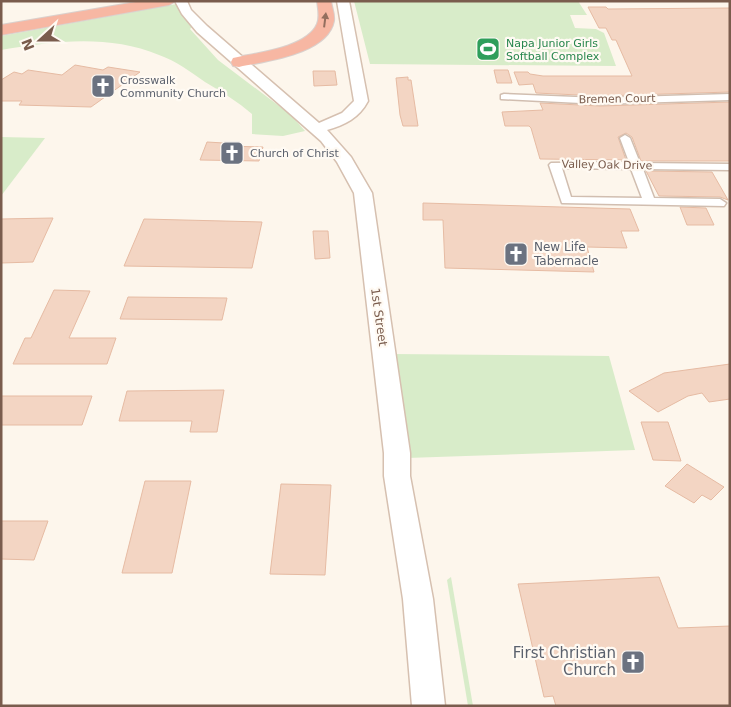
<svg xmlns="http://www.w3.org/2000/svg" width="731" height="707" font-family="'DejaVu Sans',sans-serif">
  <rect width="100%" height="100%" fill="#fdf6ec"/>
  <g fill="#d8ecc9">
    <path d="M354,1H578L587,15H570L575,28L596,29L604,33L616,66L370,64Z"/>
    <path d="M182,3L196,23L190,29L218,60L291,115L305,131L283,136L252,134V114C238,102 222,92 205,82C191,72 176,61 159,55C109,34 53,41 1,50V36Z"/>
    <path d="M1,137L45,138L1,196Z"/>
    <path d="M392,354L609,356L635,450L407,458Z"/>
    <path d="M451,577L473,706H468L447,580Z"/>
  </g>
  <g fill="#f3d5c3" stroke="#e6bba3">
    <path d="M588,7H606L608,9L730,8V92L600,96L536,93L533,84L519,85L514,72H528L530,74L543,76H632L616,40H612L606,28H599Z"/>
    <path d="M75,65L103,70L108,67L140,72L91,107L19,105L22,101H1V80L14,72L22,74L28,70L62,75Z"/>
    <path d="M494,70H508L512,83H497Z"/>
    <path d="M313,71H335L337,85L314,86Z"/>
    <path d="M408,77V80H411L418,126H403L400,115L396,78Z"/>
    <path d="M730,102V161H641L632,137L626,133L618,137L626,160L540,159L531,128L529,126H505L502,112L543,110L540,103L600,106Z"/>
    <path d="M207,142L224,143L223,146L263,147L259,161L200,160Z"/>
    <path d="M646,171L712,172L728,200L720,197L659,196Z"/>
    <path d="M423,203L630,209L639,231H621L627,248L587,247L594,272L445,268L443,220H423Z"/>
    <path d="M680,207L706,208L714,225H687Z"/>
    <path d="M53,218L33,262L1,263V219Z"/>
    <path d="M144,219L262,222L252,268L124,266Z"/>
    <path d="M313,231H328L330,258L315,259Z"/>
    <path d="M54,290L90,291L69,338H116L107,364H13L25,338H31Z"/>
    <path d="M128,297L227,298L222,320L120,319Z"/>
    <path d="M730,364V399L709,402L702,393L688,396L658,412L629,391L664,373Z"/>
    <path d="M224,390L217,432H190L192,421H119L127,391Z"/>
    <path d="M1,396H92L82,425H1Z"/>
    <path d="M641,422H668L681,461L653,460Z"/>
    <path d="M687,464L724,487L711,500L702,495L694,503L665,486Z"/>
    <path d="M145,481H191L172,573H122Z"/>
    <path d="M281,484L331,485L325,575L270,574Z"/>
    <path d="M1,521H48L34,560L1,559Z"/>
    <path d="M659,577L678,628L730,626V706H556L553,696L544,697L518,584Z"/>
  </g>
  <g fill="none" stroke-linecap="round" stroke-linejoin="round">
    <g stroke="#d1beb0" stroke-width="3">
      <g id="street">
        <path d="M504,94L600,98L730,94V100L600,104L501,99V95Z"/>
        <path d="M625,135L630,138L640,163L730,164V170L643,169L654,198L720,199L726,203L724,206L562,203L549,165L551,163L629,162L620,138ZM562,168L631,169L642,198L571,197Z"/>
      </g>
    </g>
    <g stroke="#d6c0b0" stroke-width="3">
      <path id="secondary" d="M175,1H187L191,10L207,26L319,123L342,113L354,101L337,1H349L368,101C359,118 345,125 327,130L351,157L372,193L410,453V476L433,599L445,706H412L403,599L384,476V453L354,193L337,162L321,141L197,32L182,14Z"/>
    </g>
    <g stroke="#dad1cd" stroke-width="2">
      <g id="highway">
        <path d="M142,1H176L169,5L1,35V25Z"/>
        <path d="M317,1H331C332,8 335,14 334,21C328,54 266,61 239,67L233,66L231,62L233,58C255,53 307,48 317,24C320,17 318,9 317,1Z"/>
      </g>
    </g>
    <use href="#street" fill="#fff" fill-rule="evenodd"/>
    <use href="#secondary" fill="#fff" fill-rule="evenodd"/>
    <use href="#highway" fill="#f7b7a3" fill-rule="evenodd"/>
  </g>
  <defs><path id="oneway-solid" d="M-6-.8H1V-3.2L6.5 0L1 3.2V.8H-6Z" transform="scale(1.25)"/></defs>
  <use fill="#936e5e" href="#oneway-solid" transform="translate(325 20) rotate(-83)"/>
  <defs>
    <g id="stadium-square" transform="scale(1.25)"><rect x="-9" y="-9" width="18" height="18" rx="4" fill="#2e9e5b" stroke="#fffaf3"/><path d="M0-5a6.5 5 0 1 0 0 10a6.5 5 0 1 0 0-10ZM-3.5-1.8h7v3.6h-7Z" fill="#fff"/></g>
    <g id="church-square" transform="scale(1.25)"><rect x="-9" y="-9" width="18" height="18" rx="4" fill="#6b7280" stroke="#fffaf3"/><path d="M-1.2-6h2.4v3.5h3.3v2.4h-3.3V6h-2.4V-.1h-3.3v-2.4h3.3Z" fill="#fff"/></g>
  </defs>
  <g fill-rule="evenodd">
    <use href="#stadium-square" x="488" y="49"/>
    <use href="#church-square" x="103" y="86"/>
    <use href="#church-square" x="232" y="153"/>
    <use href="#church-square" x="516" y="254"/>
    <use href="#church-square" x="633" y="662"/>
  </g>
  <g text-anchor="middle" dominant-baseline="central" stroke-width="4.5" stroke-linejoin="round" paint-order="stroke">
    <g font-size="11" fill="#27864d" stroke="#fffaf3" text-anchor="start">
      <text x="506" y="43">Napa Junior Girls<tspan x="506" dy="13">Softball Complex</tspan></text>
    </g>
    <g font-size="11" fill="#5b616d" stroke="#fffaf3" text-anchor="start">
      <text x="120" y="80">Crosswalk<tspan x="120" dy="13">Community Church</tspan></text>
      <text x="250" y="153">Church of Christ</text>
    </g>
    <g font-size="11" fill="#7a5c4d" stroke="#fffaf3">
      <text transform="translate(617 99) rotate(-1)">Bremen Court</text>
      <text transform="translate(607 165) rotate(1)">Valley Oak Drive</text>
    </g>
    <g font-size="12" fill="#5b616d" stroke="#fffaf3" text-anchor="start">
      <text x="534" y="247">New Life<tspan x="534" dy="14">Tabernacle</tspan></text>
    </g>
    <g font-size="12" fill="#7a5c4d" stroke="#fffaf3">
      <text transform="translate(379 317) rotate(82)">1st Street</text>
    </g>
    <g font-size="15" fill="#5b616d" stroke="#fffaf3" text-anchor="end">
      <text x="616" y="653">First Christian<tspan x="616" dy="17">Church</tspan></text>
    </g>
  </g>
  <rect width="731" height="707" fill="none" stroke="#7a5c4d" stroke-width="5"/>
  <g transform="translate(40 40) rotate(249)" stroke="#fffaf3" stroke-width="4" paint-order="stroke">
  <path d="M0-4L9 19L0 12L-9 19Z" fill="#7a5c4d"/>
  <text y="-8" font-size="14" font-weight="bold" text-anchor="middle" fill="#7a5c4d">N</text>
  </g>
</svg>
